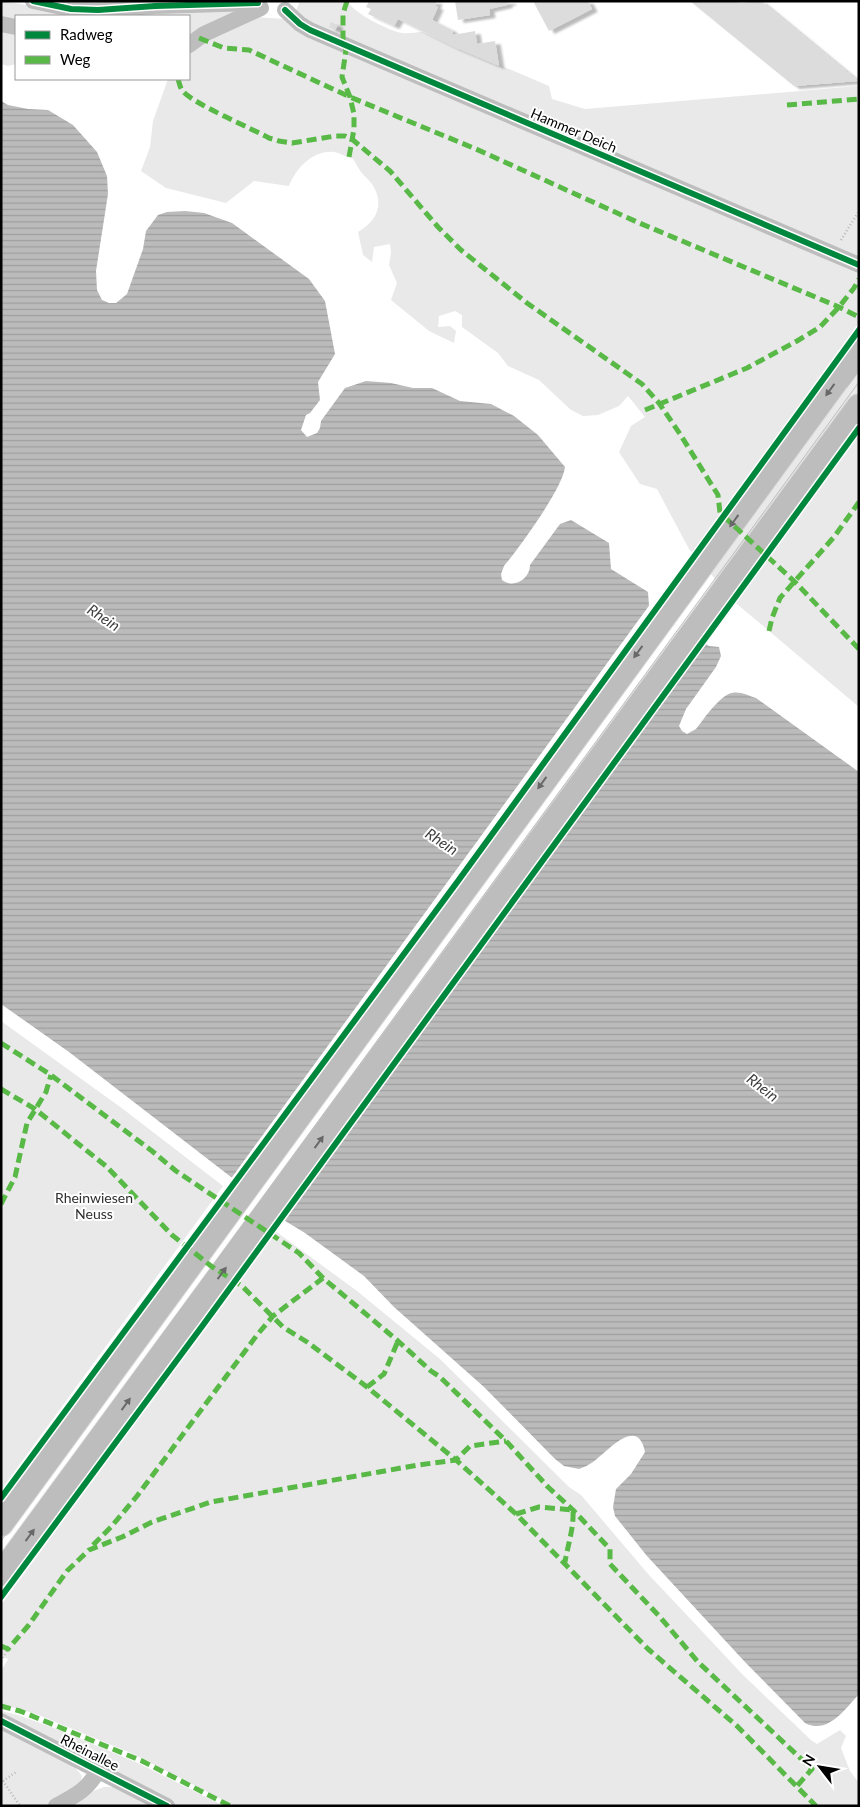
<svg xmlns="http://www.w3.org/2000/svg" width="860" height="1807" font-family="Lato,sans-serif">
  <defs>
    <pattern id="water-rules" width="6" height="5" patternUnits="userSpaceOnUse" patternTransform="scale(1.25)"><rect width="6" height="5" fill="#bbb"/><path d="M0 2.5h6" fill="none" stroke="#9f9f9f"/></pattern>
    <filter id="shadow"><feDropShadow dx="5.5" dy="3" stdDeviation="1" flood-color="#0004"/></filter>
  </defs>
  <rect width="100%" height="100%" fill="#fff"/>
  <g fill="#e9e9e9">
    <path d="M1,1L58,10L242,9L189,41V16H16V24L1,22Z"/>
    <path d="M300,1H348C351,12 391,32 402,33C408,34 416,32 422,32L549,86L552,99L585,109L859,86V259L304,22L296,11Z"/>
    <path d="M254,17L286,19L859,274V707L737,604L689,549L657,489L640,484L619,452L631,426L645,417L628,396L619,406L598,415L583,416L571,410L539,380L508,366L498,353L462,327V315L455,311L439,316L438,327L450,326L456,331L454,343L429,331L391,300L397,283L389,265L391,253L390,244L374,247L372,262L363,255L358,232C377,221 385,204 372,184C369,180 364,176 361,172C358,168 356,163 353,159C347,157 340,153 334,152C313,150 296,168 289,186L254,181L226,203L166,188L141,171L150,147L153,121L168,79H189V52L203,40Z"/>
    <path d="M1,26L16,29V64L8,66L1,64Z"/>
    <path d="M1,1021L123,1109L223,1186L1,1490Z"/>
    <path d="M271,1228L357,1291L440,1359L569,1487L581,1495L649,1575L699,1628L743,1675L812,1741L817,1744L840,1730L846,1736L841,1748L850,1771L859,1783V1806H235L131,1753L36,1714L1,1704V1671L8,1659L1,1656V1605L272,1237Z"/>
    <path d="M1,1711L18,1715L62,1731L140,1764L224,1806H175L1,1719Z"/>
    <path d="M1,1728L72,1764L82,1776L79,1787L45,1806H1Z"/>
    <path d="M104,1787H114L156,1806H67L93,1791Z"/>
  </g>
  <path fill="url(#water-rules)" d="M1,101L8,105L28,109L48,110L73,125L97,152L107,176L108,194L96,271L97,290L102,300L109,303H116L127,294L143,249L146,231L158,215L167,212L185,211L204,213L232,223L309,279L325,301L335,354L318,382L320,400L310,413L306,415L301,430L307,437L317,433L320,428L321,421L345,388L366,381L391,383L413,388H432L460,401L491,404L514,416L538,435L565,467C563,488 519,548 504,566L501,574L502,580C514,589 530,579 530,565L560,524L571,520L609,543L611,569L648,592L649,606L709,646L719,647L721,656L716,667L686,709L679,726L682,731L687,734L696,729C704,719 720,695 732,693C740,691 749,696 756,698L859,772V1694C845,1709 828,1735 805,1723L745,1662L647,1556L615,1516L613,1507L616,1489L631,1474L645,1452C638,1415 608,1451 593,1462C589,1465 584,1467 579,1469L564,1466L555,1459L484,1387L394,1307L364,1276L305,1233L277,1216L231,1177L69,1052L1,1004Z"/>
  <path fill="#fff" d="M651,603L707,642L282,1222L230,1180Z"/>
  <g fill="#dcdcdc" filter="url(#shadow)">
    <path d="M369,1H437L435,6L438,7L432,20L452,30L453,35L475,31L477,44L495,41L499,66L454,47L398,19L394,26L368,14L371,9L366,7Z"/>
    <path d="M455,1H511V2L507,3V5L489,9L490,15L458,20Z"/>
    <path d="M533,1H588L592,9L549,31Z"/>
    <path d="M690,1H738L740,3L761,1L858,81L794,86Z"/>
    <path d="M331,22L338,25L335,30L329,27Z"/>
  </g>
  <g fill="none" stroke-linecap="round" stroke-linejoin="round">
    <g stroke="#dbdbdb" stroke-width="26">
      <g id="highway">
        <path d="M1,1524L859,350"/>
        <path d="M1,1574L859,406"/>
      </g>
    </g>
    <g stroke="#b8b8b8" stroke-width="2.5" stroke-dasharray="1 2.5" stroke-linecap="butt">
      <path d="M841,240L859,211"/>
      <path d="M1,1661L8,1649"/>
      <path d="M1,1778L20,1806"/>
      <path d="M3,1781L16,1772"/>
    </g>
    <g stroke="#bdbdbd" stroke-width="16">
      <path d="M33,1L71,9L98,10L155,6L258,3"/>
      <path d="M285,10L300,24L310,30L859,265"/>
      <path d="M1,24L16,27"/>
      <path d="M189,45L204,34L261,8"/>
      <path d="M1,1721L167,1806"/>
      <path d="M56,1806C76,1795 87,1790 98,1771"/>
    </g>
    <use href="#highway" stroke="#bdbdbd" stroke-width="24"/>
    <g stroke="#bdbdbd" stroke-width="1">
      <path d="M847,387L859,371"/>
      <path d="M1,1541L268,1177"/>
      <path d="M1,1555L859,382"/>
    </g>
    <g stroke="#58b947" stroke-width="5" stroke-dasharray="10 5" stroke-linecap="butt">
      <path d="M347,1L343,14V45L346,50L342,77L350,97L354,114V129L349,157"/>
      <path d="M199,38L224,48L249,50L350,97L476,149L637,222L839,307L859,317"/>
      <path d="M178,79C179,82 180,87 182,90C189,102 253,129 269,138L279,141L292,143L335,136H345L353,140L390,171L438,227L461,250L527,303L642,384L659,403L680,434L718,495L720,513L795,582L859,649"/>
      <path d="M787,105L859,99"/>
      <path d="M645,410L747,368L797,341L820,327L839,307L854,288L859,279"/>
      <path d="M769,631L772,618L780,598L834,537L859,502"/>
      <path d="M1,1043L51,1075L152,1151L176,1171L299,1253L323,1278L398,1341L431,1371L440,1377L506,1441L548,1487L573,1510L610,1549V1564L660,1617L698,1662L812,1769L796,1787"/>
      <path d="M1,1089L35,1109L107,1167L172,1235L211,1266L242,1286L283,1327L307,1342L367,1387L456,1460L516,1514L648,1649L737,1726L816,1806"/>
      <path d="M1,1204L15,1177L27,1123L46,1092L51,1075"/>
      <path d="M367,1387L384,1374L398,1341"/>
      <path d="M516,1514L539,1507L573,1510C574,1528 568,1544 565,1562"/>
      <path d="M93,1545L111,1527L137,1496L257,1335L273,1316L323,1278"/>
      <path d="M1,1646L8,1649L28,1626L67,1571L89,1550L122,1537L152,1522L211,1502L418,1465L456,1460L470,1446L506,1441"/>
      <path d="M1,1706L20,1711L142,1761L230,1806"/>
    </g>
    <g stroke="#fff" stroke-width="9">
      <g id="cycleway">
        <path d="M33,1L71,9L98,10L155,6L258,3"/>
        <path d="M285,10L300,24L310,30L859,265"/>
        <path d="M1,1498L458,881L859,330"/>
        <path d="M1,1597L203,1325L859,428"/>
        <path d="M1,1721L167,1806"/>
      </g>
    </g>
    <use href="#cycleway" stroke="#00873e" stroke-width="6"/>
  </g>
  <defs><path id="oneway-solid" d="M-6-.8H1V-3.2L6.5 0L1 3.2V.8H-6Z" transform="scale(1.25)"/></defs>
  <g fill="#686868">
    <use href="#oneway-solid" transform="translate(830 390) rotate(126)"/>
    <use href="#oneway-solid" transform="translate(734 521) rotate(126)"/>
    <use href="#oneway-solid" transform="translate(638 652) rotate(126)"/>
    <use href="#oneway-solid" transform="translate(542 783) rotate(126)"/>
    <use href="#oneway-solid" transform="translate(319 1142) rotate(-54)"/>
    <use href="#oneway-solid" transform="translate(222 1273) rotate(-54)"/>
    <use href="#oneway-solid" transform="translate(126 1404) rotate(-54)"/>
    <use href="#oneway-solid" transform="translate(30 1535) rotate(-54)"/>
  </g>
  <g text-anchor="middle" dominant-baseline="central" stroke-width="4" stroke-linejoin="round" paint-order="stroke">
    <g font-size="14" fill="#000" stroke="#fff">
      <text transform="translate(574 130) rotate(23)">Hammer Deich</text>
      <text transform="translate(90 1752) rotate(27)">Rheinallee</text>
    </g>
    <g font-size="14" fill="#2e2e2e" stroke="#fff">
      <text x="94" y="1197">Rheinwiesen<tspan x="94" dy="16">Neuss</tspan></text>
    </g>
    <g font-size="15" font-style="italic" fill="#3f3f3f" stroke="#fff">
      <text transform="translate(104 617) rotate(34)">Rhein</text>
      <text transform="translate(442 841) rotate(34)">Rhein</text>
      <text transform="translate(763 1087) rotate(38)">Rhein</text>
    </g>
  </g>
  <rect width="860" height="1807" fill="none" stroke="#000000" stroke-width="5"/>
  <rect x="15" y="15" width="175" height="65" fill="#ffffff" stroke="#999999"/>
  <rect x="25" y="31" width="25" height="8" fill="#00873e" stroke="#999999"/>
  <text x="60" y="40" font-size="15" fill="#000000">Radweg</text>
  <rect x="25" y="56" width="25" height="8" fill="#58b947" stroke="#999999"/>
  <text x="60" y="65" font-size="15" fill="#000000">Weg</text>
  <g transform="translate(820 1767) rotate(301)" stroke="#ffffff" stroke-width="4" paint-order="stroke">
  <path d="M0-4L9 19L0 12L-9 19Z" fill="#000000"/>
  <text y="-8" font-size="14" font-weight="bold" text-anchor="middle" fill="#000000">N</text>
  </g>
</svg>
